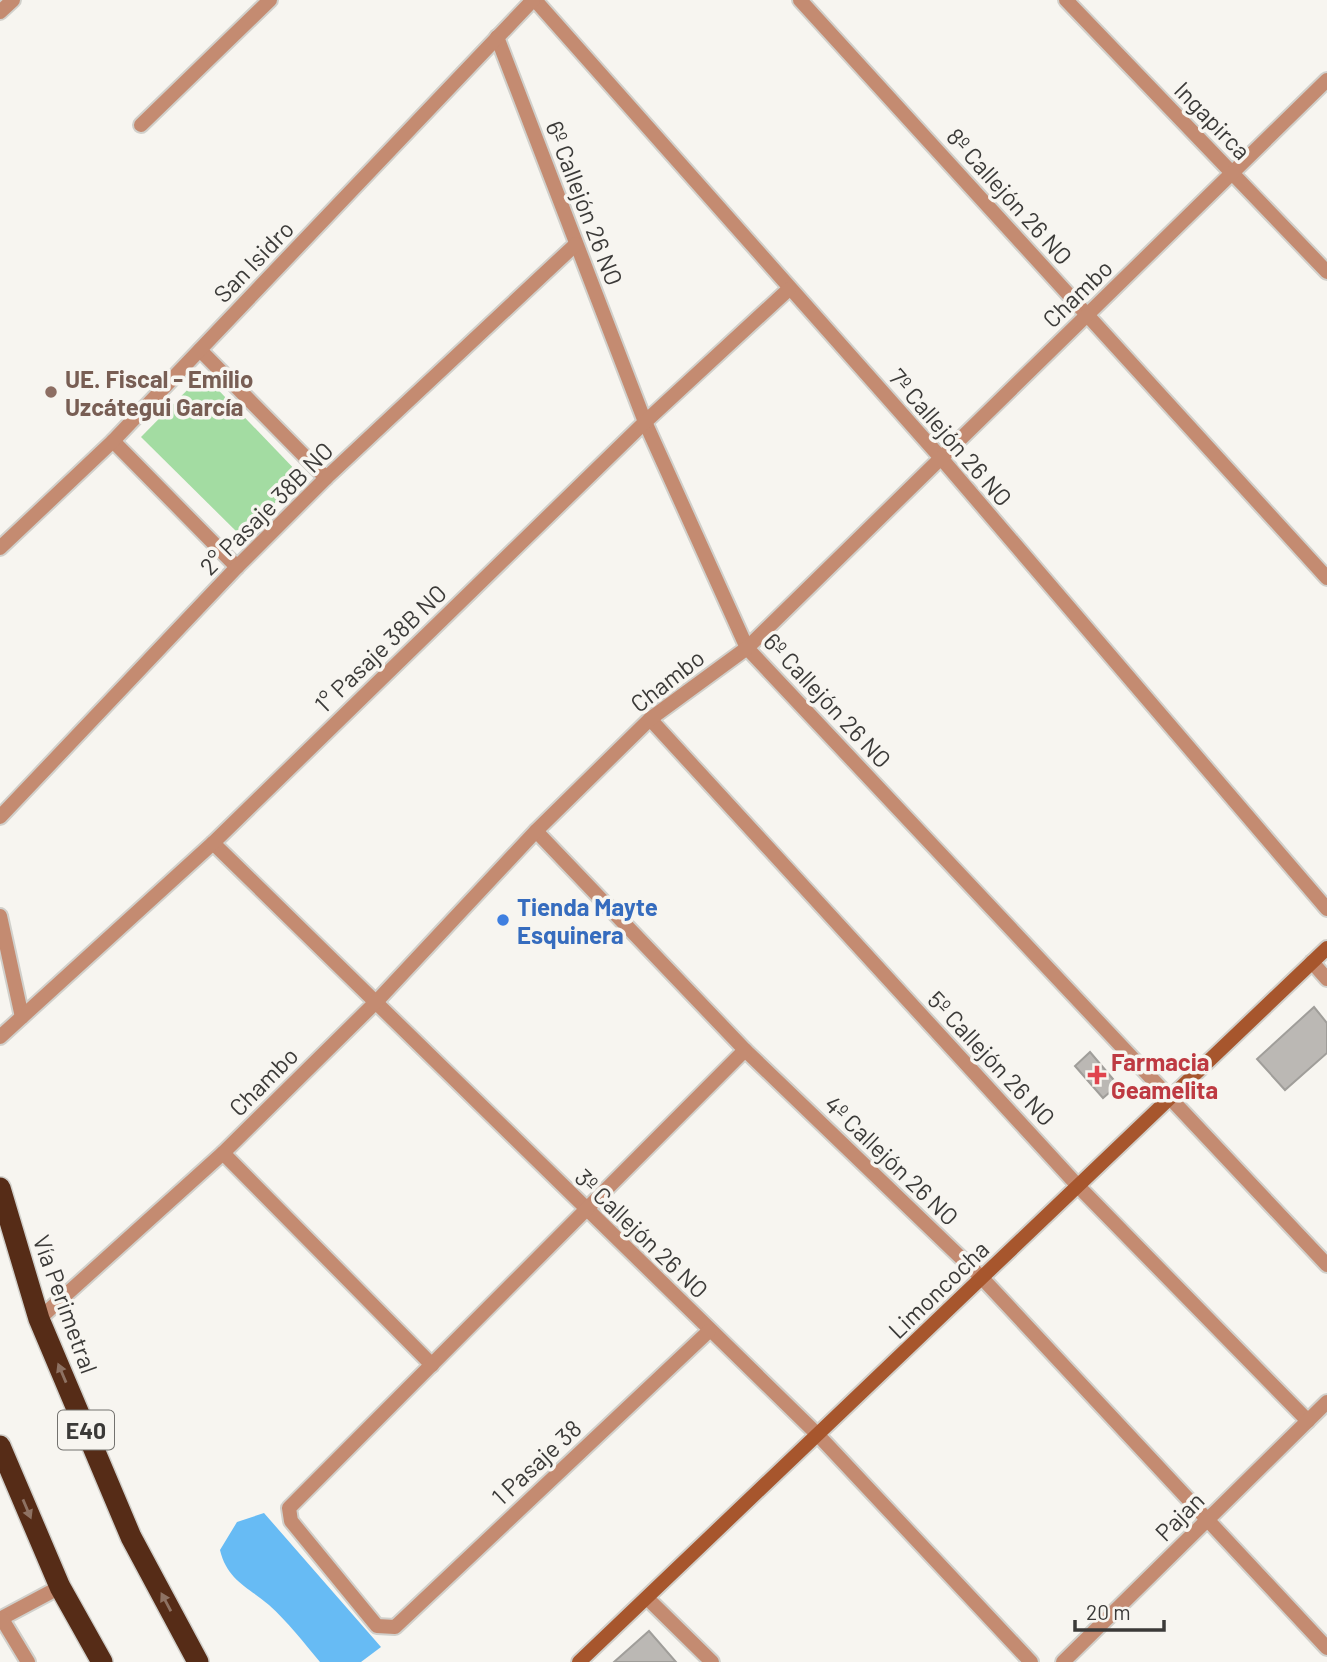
<svg xmlns="http://www.w3.org/2000/svg" width="1327" height="1662" font-family="Barlow,sans-serif">
  <rect width="100%" height="100%" fill="#f7f5f0"/>
  <path fill="#a3dca2" d="M203,374L301,476L242,537L141,437Z"/>
  <path fill="#67bbf4" d="M264,1513L381,1647L361,1662H320C304,1643 288,1622 269,1605C248,1587 227,1580 220,1550L237,1522Z"/>
  <g fill="#bbb8b4" stroke="#a09e9a" stroke-width="2">
    <path d="M1314,1007L1327,1023V1053L1285,1090L1257,1059Z"/>
    <path d="M1090,1052L1118,1085L1103,1098L1075,1066Z"/>
    <path d="M649,1631L676,1662H614Z"/>
  </g>
  <g fill="none" stroke-linecap="round" stroke-linejoin="round">
    <g stroke="#d1d0cb" stroke-width="18">
      <g id="street">
        <path d="M535,0L941,458L1327,909"/>
        <path d="M800,0L1327,578"/>
        <path d="M1066,0L1327,272"/>
        <path d="M0,12L13,0"/>
        <path d="M497,37L645,422L747,648L1327,1265"/>
        <path d="M141,125L270,0"/>
        <path d="M200,350L326,478"/>
        <path d="M113,441L237,567"/>
        <path d="M0,548L113,441L533,0"/>
        <path d="M650,719L1078,1186L1308,1421"/>
        <path d="M0,817L237,567L326,478L576,244"/>
        <path d="M536,831L745,1050L982,1278L1327,1648"/>
        <path d="M213,843L818,1435L1031,1662"/>
        <path d="M0,916L22,1017"/>
        <path d="M1312,962L1327,979"/>
        <path d="M0,1037L213,843L645,422L789,289"/>
        <path d="M223,1153L432,1365"/>
        <path d="M39,1319L223,1153L377,1001L536,831L650,719L747,648L1327,80"/>
        <path d="M709,1331L395,1627L377,1626L291,1521L289,1508L745,1050"/>
        <path d="M647,1598L712,1662"/>
        <path d="M0,1619L60,1587"/>
        <path d="M2,1619L28,1662"/>
        <path d="M1063,1662L1327,1402"/>
      </g>
    </g>
    <g stroke="#d1d0cb" stroke-width="18">
      <path id="secondary" d="M579,1662L1327,948"/>
    </g>
    <g stroke="#d1d0cb" stroke-width="24">
      <g id="highway">
        <path d="M0,1188L39,1319L131,1537L198,1662"/>
        <path d="M0,1446L60,1587L102,1662"/>
      </g>
    </g>
    <use href="#street" stroke="#c48b71" stroke-width="14"/>
    <use href="#secondary" stroke="#a7562d" stroke-width="14"/>
    <use href="#highway" stroke="#562c17" stroke-width="21"/>
  </g>
  <defs><path id="oneway-solid" d="M-6-.8H1V-3.2L6.5 0L1 3.2V.8H-6Z" transform="scale(1.75)"/></defs>
  <g fill="#8e7263">
    <use href="#oneway-solid" transform="translate(62 1373) rotate(-113)"/>
    <use href="#oneway-solid" transform="translate(27 1509) rotate(67)"/>
    <use href="#oneway-solid" transform="translate(166 1602) rotate(-118)"/>
  </g>
  <circle fill="#8d6e63" stroke="#f7f5f0" stroke-width="2.5" cx="51" cy="392" r="7"/>
  <circle fill="#3f7fe0" stroke="#f7f5f0" stroke-width="2.5" cx="503" cy="920" r="7"/>
  <path fill="#e0444e" stroke="#f7f5f0" stroke-width="2.5" d="M1093.5 1064.5h7v7h7v7h-7v7h-7v-7h-7v-7h7z"/>
  <g text-anchor="middle" dominant-baseline="central" stroke-width="7" stroke-linejoin="round" paint-order="stroke">
    <rect fill="#f7f5f0" stroke="#73726f" stroke-width="2" x="58" y="1410.5" width="56" height="39" rx="5"/>
    <g font-size="23" font-weight="bold" fill="#3b3a38">
      <text x="86" y="1430">E40</text>
    </g>
    <g font-size="24" fill="#3b3a38" stroke="#f7f5f0">
      <text transform="translate(1213 120) rotate(46)">Ingapirca</text>
      <text transform="translate(1010 196) rotate(48)">8º Callejón 26 NO</text>
      <text transform="translate(585 203) rotate(69)">6º Callejón 26 NO</text>
      <text transform="translate(253 261) rotate(-46)">San Isidro</text>
      <text transform="translate(1077 293) rotate(-44)">Chambo</text>
      <text transform="translate(951 437) rotate(49)">7º Callejón 26 NO</text>
      <text transform="translate(266 508) rotate(-45)">2° Pasaje 38B NO</text>
      <text transform="translate(380 648) rotate(-44)">1° Pasaje 38B NO</text>
      <text transform="translate(667 680) rotate(-38)">Chambo</text>
      <text transform="translate(828 700) rotate(47)">6º Callejón 26 NO</text>
      <text transform="translate(992 1058) rotate(47)">5º Callejón 26 NO</text>
      <text transform="translate(263 1081) rotate(-45)">Chambo</text>
      <text transform="translate(892 1160) rotate(44)">4º Callejón 26 NO</text>
      <text transform="translate(642 1233) rotate(44)">3º Callejón 26 NO</text>
      <text transform="translate(938 1289) rotate(-44)">Limoncocha</text>
      <text transform="translate(66 1304) rotate(70)">Vía Perimetral</text>
      <text transform="translate(536 1462) rotate(-43)">1 Pasaje 38</text>
      <text transform="translate(1179 1516) rotate(-45)">Pajan</text>
    </g>
    <g font-size="24" font-weight="bold" fill="#785e54" stroke="#f7f5f0" text-anchor="start">
      <text x="65" y="378">UE. Fiscal - Emilio<tspan x="65" dy="28">Uzcátegui García</tspan></text>
    </g>
    <g font-size="24" font-weight="bold" fill="#366cbe" stroke="#f7f5f0" text-anchor="start">
      <text x="517" y="906">Tienda Mayte<tspan x="517" dy="28">Esquinera</tspan></text>
    </g>
    <g font-size="24" font-weight="bold" fill="#be3a42" stroke="#f7f5f0" text-anchor="start">
      <text x="1111" y="1061">Farmacia<tspan x="1111" dy="28">Geamelita</tspan></text>
    </g>
  </g>
  <path d="M1075 1620v10h89v-10" fill="none" stroke="#3b3a38" stroke-width="3.5"/>
  <text x="1086" y="1620" font-size="21" fill="#3b3a38" stroke="#f7f5f0" stroke-width="5" paint-order="stroke">20 m</text>
</svg>
